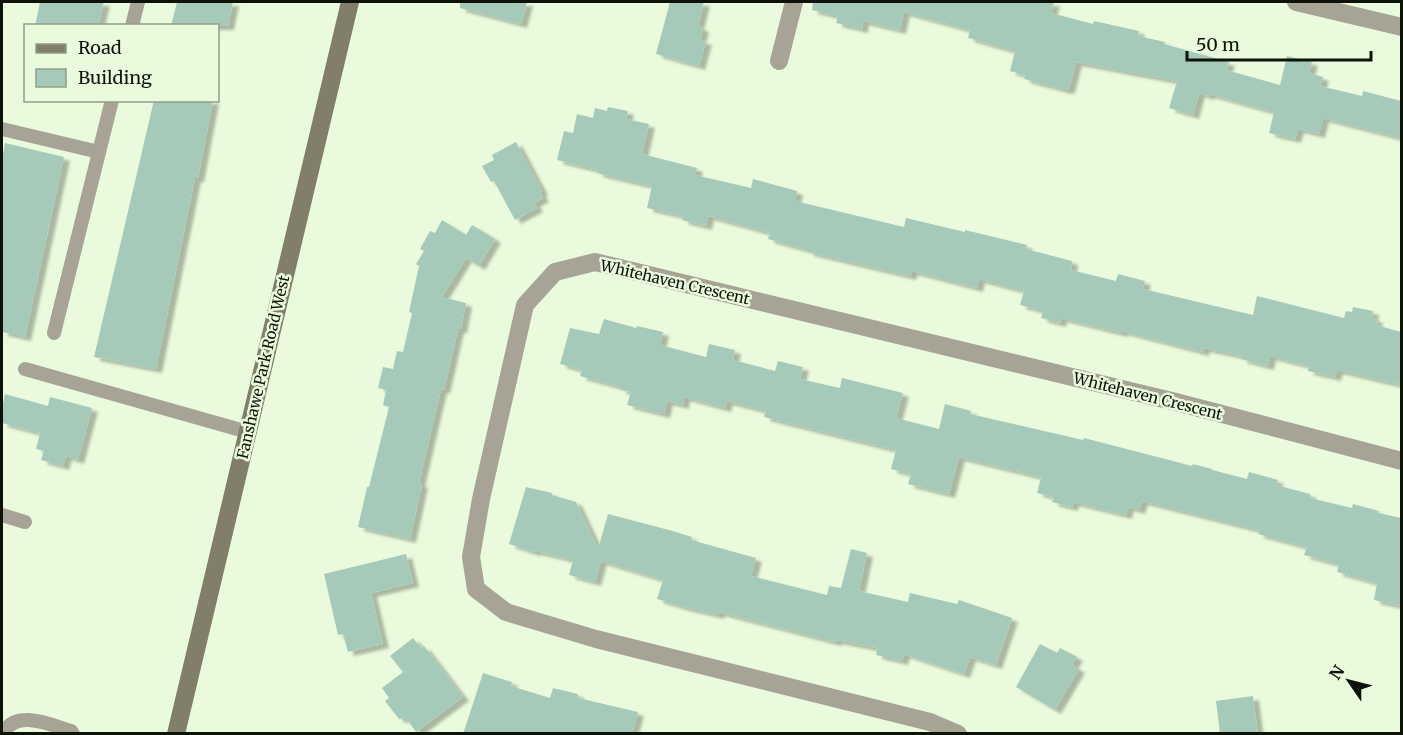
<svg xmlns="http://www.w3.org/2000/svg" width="1403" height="735" font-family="Merriweather,serif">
  <defs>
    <filter id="shadow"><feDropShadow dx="6" dy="4" stdDeviation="1.5" flood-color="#0004"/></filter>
  </defs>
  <rect width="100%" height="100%" fill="#e9fbdc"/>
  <g fill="#a6cab9" filter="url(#shadow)">
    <path d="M40,2H104L98,26H35Z"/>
    <path d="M177,2H233L228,26H171Z"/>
    <path d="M460,2H527L521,24L460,8Z"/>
    <path d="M670,2H704L698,26L703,28L700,40L706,41L699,66L656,54Z"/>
    <path d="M813,2H1054L1051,13L1093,24L1094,21L1139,31L1138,36L1165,42L1164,44L1229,62L1226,70L1280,85L1287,56L1312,62L1309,73L1323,77L1320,86L1362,96L1363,91L1401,101V138L1323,118L1319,134L1298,129L1295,139L1269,133L1274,112L1209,94L1208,96L1199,93L1193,115L1169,108L1177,81L1076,62L1069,89L1066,90L1024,79L1025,75L1010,71L1015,51L968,38L970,30L904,12L900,30L863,21L862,29L836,23L838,16L812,10Z"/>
    <path d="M154,100H213L198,178H195L156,369L94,357Z"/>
    <path d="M608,107L628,111L626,119L649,124L642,154L697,168L695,175L751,188L753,179L797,191L795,201L904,227L906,218L965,232V230L1027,245L1026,249L1072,261L1071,270L1116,281L1118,274L1145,281L1143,289L1253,315L1257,296L1344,318L1346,311L1352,312L1353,307L1373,311L1372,318L1377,319L1376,325L1401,332V385L1337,370L1335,377L1308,371L1309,366L1270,356L1268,366L1241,359L1242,356L1204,348L1203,352L1122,331V333L1061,318L1060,323L1041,318L1043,311L1020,305L1024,291L979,279L977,288L912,271L910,276L808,252V250L768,239L770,233L708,216L706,226L682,220L683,216L647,208L652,186L597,173L598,170L557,160L564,131L573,133L577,114L593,118L595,108L607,111Z"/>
    <path d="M516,142L542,191L540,192L543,198L534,203L537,208L515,220L494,181L491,182L482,166L494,160L492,155Z"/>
    <path d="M5,143L64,157L25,337L2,332V160Z"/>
    <path d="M442,220L466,235L472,225L495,239L479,266L466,258L442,297L466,303L461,329H458L444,390L441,389L419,483L422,484L410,539L358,527L367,487H369L389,407L383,405L386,390L378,388L383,367L393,369L397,351L403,352L412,313L409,312L419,266L416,264L424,251L420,249L430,231L435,233Z"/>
    <path d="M604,319L636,328L637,326L663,332L660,345L706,357L709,344L735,350L733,360L775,371L778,361L803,367L800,379L840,388L842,378L903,393L896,418L939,429L945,404L971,411L970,414L1083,440L1084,438L1192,466L1193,464L1212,469V470L1247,479L1249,472L1278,480L1276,485L1310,494V498L1352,508L1353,504L1379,511L1378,513L1401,518V606L1374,600L1377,583L1337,572L1339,564L1304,555L1307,547L1258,534L1259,530L1142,501L1139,510L1128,507L1126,515L1073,502L1072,507L1052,502L1054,497L1037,493L1041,477L959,457L949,494L908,484L911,474L891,469L896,450L764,417L766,411L727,401L725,408L684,397L683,405L667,401L664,414L627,405L631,392L621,390V387L580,376L582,370L560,364L570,328L599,334Z"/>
    <path d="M5,394L48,406L50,397L92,408L78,460L66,456L63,466L41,460L44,451L36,449L40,433L2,423V408Z"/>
    <path d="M526,487L552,493V495L576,502L598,549L608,514L669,530L692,537L691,540L756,558L751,576L827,595L829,586L841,588L851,549L867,553L859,591L908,602L910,593L957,604L959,600L1012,618L996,665L970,657L964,674L904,654L902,661L876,655L877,648L836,640L835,642L719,612L718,615L684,607L657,599L663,580L601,561L595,582L569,575L573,560L536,551L534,552L509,544Z"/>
    <path d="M406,554L413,583L371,593L383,644L348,652L343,634L338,635L324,574Z"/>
    <path d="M413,638L421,648L424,646L463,697L416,732L406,718L399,719L385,701L389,698L382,688L403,672L390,656Z"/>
    <path d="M1040,644L1057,653L1060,648L1077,657L1072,665L1079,669L1055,710L1016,687Z"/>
    <path d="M483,673L512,682L511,686L550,698L553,688L578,694V698L638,712L632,734H463Z"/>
    <path d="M1253,696L1258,734H1220L1216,701Z"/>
  </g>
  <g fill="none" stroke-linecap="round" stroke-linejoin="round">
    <g stroke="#a7a496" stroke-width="14">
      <path d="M132,26L138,2"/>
      <path d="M2,129L99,152"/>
      <path d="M54,333L112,100"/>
      <path d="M25,369L248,432"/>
      <path d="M2,515L25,522"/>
      <path d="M3,734C15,708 51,725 71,731L73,734"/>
    </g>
    <g stroke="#a7a496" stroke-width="18">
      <path d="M1296,2L1402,27"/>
      <path d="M779,61L794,2"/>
      <path d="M958,734L930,722L596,639L506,612L476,589L471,557L481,499L525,305L555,272L595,262L1176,402L1402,461"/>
    </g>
    <path stroke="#817e69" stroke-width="18" d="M176,734L350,2"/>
  </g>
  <g text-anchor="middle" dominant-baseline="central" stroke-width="5" stroke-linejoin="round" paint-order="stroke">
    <g font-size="15" fill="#0d1309" stroke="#e9fbdc">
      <text transform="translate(675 282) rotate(13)">Whitehaven Crescent</text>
      <text transform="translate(263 367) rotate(-77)">Fanshawe Park Road West</text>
      <text transform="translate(1148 396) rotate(14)">Whitehaven Crescent</text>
    </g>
  </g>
  <rect width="1403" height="735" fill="none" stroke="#0d1309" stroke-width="6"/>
  <rect x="24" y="24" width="195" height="78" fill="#e9fbdc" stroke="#919e88" stroke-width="1.5"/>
  <rect x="36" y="44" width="30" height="9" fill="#817e69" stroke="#919e88" stroke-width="1.5"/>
  <text x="78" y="54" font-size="18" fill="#0d1309">Road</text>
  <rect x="36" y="69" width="30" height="18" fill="#a6cab9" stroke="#919e88" stroke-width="1.5"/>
  <text x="78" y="84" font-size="18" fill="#0d1309">Building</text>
  <g transform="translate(1349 681) rotate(305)" stroke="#e9fbdc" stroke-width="4.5" paint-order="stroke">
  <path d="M0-4.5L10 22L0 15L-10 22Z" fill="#0d1309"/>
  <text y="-9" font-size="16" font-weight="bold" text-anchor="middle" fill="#0d1309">N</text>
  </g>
  <path d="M1187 51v9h184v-9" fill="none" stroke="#0d1309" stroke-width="3"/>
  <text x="1196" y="51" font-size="18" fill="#0d1309" stroke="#e9fbdc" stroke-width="4.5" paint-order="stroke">50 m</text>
</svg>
